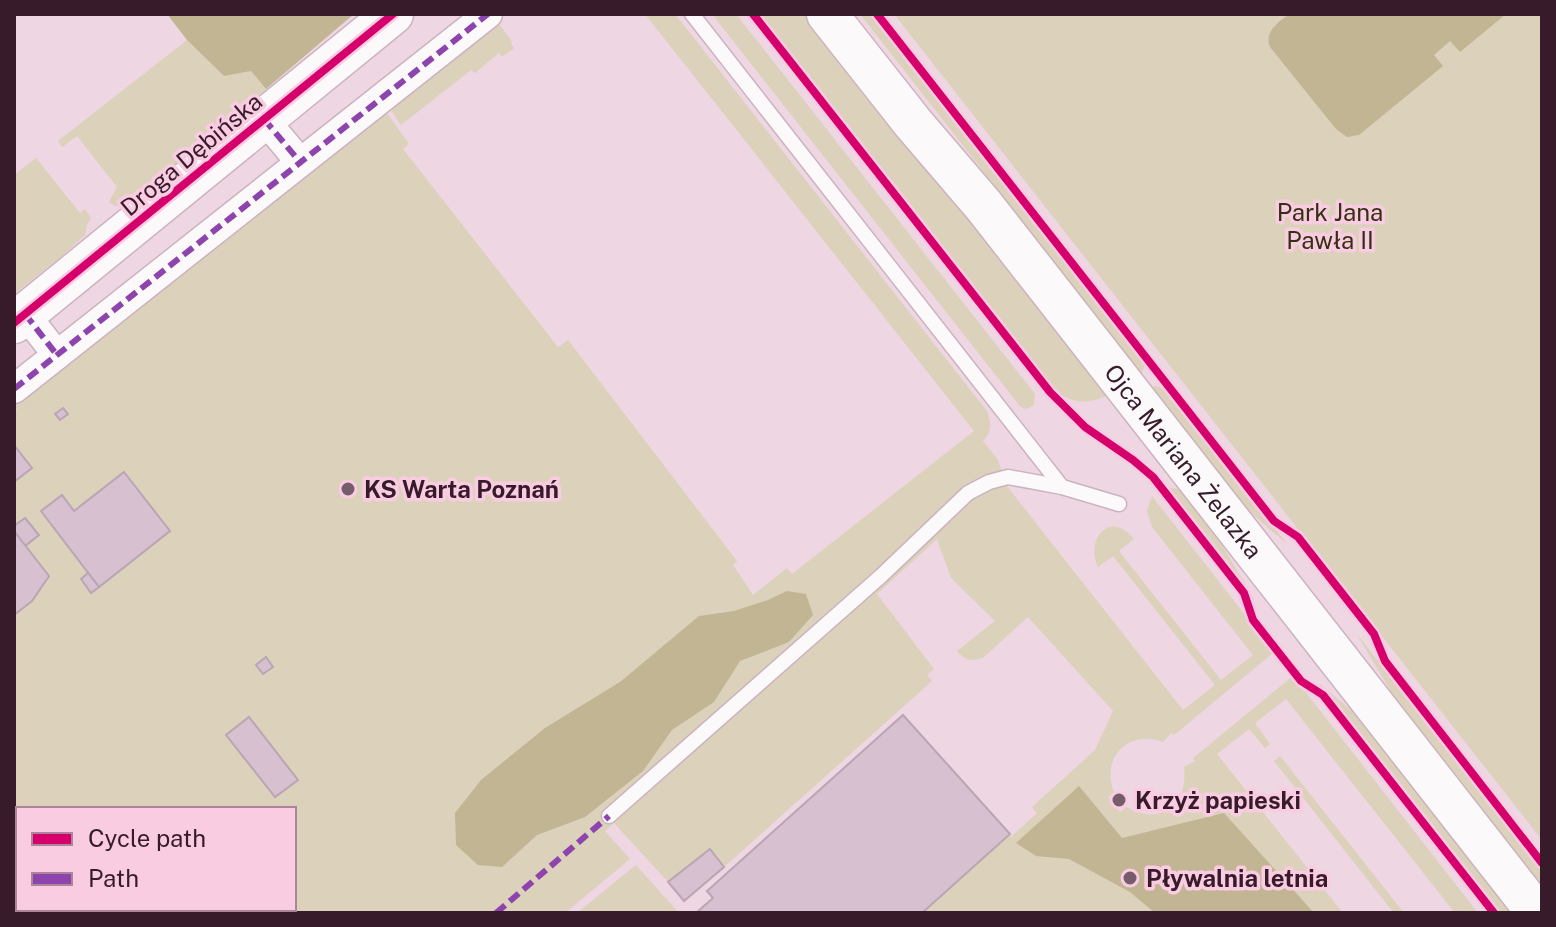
<svg xmlns="http://www.w3.org/2000/svg" width="1556" height="927" font-family="'Public Sans',sans-serif">
  <rect width="100%" height="100%" fill="#eed6e2"/>
  <g fill="#dcd1ba" fill-rule="evenodd">
    <path d="M645,14H675L987,411C991,424 993,430 983,441L998,460L1006,485L1183,710L1215,685L1113,556L1098,567C1085,539 1110,509 1134,539L1119,551L1221,680L1253,655L1152,527L1147,511L1152,496L1274,652L1174,735L1171,733L1163,742C1129,729 1100,758 1114,792L1108,797L1120,812L1127,807C1159,827 1189,804 1184,767L1195,761L1193,758L1293,676L1478,913H1455L1286,699L1255,723L1270,744L1265,748L1249,729L1217,754L1343,913H922L1009,835L1011,837L1037,813L1032,807L1095,750L1113,711L1028,617L984,657C973,662 965,661 957,651L995,621L951,578L937,539L877,594L934,669L927,675L932,681L724,867L709,849L668,882L614,823L605,831L630,859L565,913H14V412L17,409L14,405V401L384,109L409,144L403,149L558,347L568,340L737,561L733,565L753,595L787,568L792,574L974,431ZM18,809H294V909H18Z"/>
    <path d="M712,14H736L1035,394L1034,405C1029,409 1025,410 1020,406Z"/>
    <path d="M758,14H807L1106,396C1087,405 1070,403 1053,389Z"/>
    <path d="M860,14H871L1143,362L1145,366L1141,373Z"/>
    <path d="M894,14H1542V840Z"/>
    <path d="M496,19L512,42L511,44L514,48L502,57L499,53L475,73L471,70L401,125L388,106Z"/>
    <path d="M187,40L224,76L251,71L266,89L129,203C121,206 116,208 109,202L117,187L77,136L62,147L58,141Z"/>
    <path d="M36,158L80,213L85,209L91,218L87,225L85,235L63,255L14,294V175Z"/>
    <path d="M1157,386L1165,388L1287,544L1248,510L1152,387Z"/>
    <path d="M1166,487L1178,489L1183,494L1217,537L1254,599L1252,600L1247,590Z"/>
    <path d="M1356,633L1542,870V885L1392,693Z"/>
    <path d="M1320,684L1358,716L1512,913H1500L1326,691L1319,686Z"/>
    <path d="M1280,756L1404,913H1394L1274,761Z"/>
    <path d="M636,865L678,912L677,913H577Z"/>
  </g>
  <g fill="#c1b593">
    <path d="M167,14H354L266,89L251,71L224,76L187,40Z"/>
    <path d="M1289,14H1506L1460,52L1450,41L1434,55L1443,66L1359,135L1347,137L1336,129L1270,47C1264,31 1278,23 1289,14Z"/>
    <path d="M787,591L806,594L813,615L789,642L740,661L714,702L672,730L643,771L585,817L537,835L502,867L478,865L456,845L455,813L481,780L545,728L620,682L699,616L734,611L768,600Z"/>
    <path d="M1079,786L1122,838L1224,813L1314,913H1155L1130,892L1069,859L1036,856L1016,843Z"/>
  </g>
  <g fill="#d7c0d0" stroke="#baa5b5" stroke-width="2">
    <path d="M63,408L68,414L60,420L55,414Z"/>
    <path d="M14,445L32,468L14,482Z"/>
    <path d="M124,472L170,531L99,587L41,511L62,495L74,511Z"/>
    <path d="M25,518L39,535L25,546L14,531V526Z"/>
    <path d="M14,531L49,576L32,601L14,615Z"/>
    <path d="M88,573L99,587L91,593L81,579Z"/>
    <path d="M266,657L273,667L263,674L256,665Z"/>
    <path d="M903,715L1010,834L922,913H696L713,898L707,891Z"/>
    <path d="M249,717L298,780L275,797L226,735Z"/>
    <path d="M710,849L724,867L684,901L668,882Z"/>
  </g>
  <g fill="none" stroke-linecap="round" stroke-linejoin="round">
    <g stroke="#cbb3bf" stroke-width="17">
      <g id="lane">
        <path d="M692,14L1062,487L1119,504"/>
        <path d="M609,816L881,576L968,493L989,482L1008,477L1062,487"/>
      </g>
    </g>
    <g stroke="#cbb3bf" stroke-width="31">
      <g id="street">
        <path d="M264,119L300,162"/>
        <path d="M25,314L57,355"/>
        <path d="M14,389L488,14"/>
      </g>
    </g>
    <g stroke="#cbb3bf" stroke-width="43">
      <g id="secondary">
        <path id="s1" d="M827,14L913,123L984,206L1537,913"/>
        <path d="M14,323L393,14"/>
      </g>
    </g>
    <use href="#lane" stroke="#fcf9fb" stroke-width="14"/>
    <use href="#street" stroke="#fcf9fb" stroke-width="28"/>
    <use href="#secondary" stroke="#fcf9fb" stroke-width="40"/>
    <g stroke="#8e44ad" stroke-width="6" stroke-dasharray="12 6" stroke-linecap="butt">
      <path d="M264,119L300,162"/>
      <path d="M25,314L57,355"/>
      <path d="M14,389L488,14"/>
      <path d="M496,913L609,816"/>
    </g>
    <g stroke="#f9cce2" stroke-width="13">
      <g id="cycleway">
        <path d="M753,14L1050,392L1085,427L1133,460L1153,477L1244,593L1253,620L1301,681L1323,695L1494,913"/>
        <path d="M877,14L1274,521L1298,537L1374,634L1385,661L1542,863"/>
        <path d="M14,323L393,14"/>
      </g>
    </g>
    <use href="#cycleway" stroke="#d6006c" stroke-width="8"/>
  </g>
  <g fill="#775c6b" stroke="#f9cce2" stroke-width="3">
    <circle cx="348" cy="489" r="8"/>
    <circle cx="1119" cy="800" r="8"/>
    <circle cx="1130" cy="878" r="8"/>
  </g>
  <g text-anchor="middle" dominant-baseline="central" stroke-width="7" stroke-linejoin="round" paint-order="stroke">
    <g font-size="24" fill="#371b2b" stroke="#f9cce2">
      <text transform="translate(191 154) rotate(-40)">Droga Dębińska</text>
      <text stroke="none"><textPath href="#s1" startOffset="572">Ojca Mariana Żelazka</textPath></text>
    </g>
    <g font-size="24" fill="#333111" stroke="#f9cce2">
      <text x="1330" y="212">Park Jana<tspan x="1330" dy="28">Pawła II</tspan></text>
    </g>
    <g font-size="24" font-weight="bold" fill="#371b2b" stroke="#f9cce2" text-anchor="start">
      <text x="364" y="489">KS Warta Poznań</text>
      <text x="1135" y="800">Krzyż papieski</text>
      <text x="1146" y="878">Pływalnia letnia</text>
    </g>
  </g>
  <rect width="1556" height="927" fill="none" stroke="#371b2b" stroke-width="32"/>
  <rect x="16" y="807" width="280" height="104" fill="#f9cce2" stroke="#ab8599" stroke-width="2"/>
  <rect x="32" y="833" width="40" height="12" fill="#d6006c" stroke="#ab8599" stroke-width="2"/>
  <text x="88" y="847" font-size="24" fill="#371b2b">Cycle path</text>
  <rect x="32" y="873" width="40" height="12" fill="#8e44ad" stroke="#ab8599" stroke-width="2"/>
  <text x="88" y="887" font-size="24" fill="#371b2b">Path</text>
</svg>
